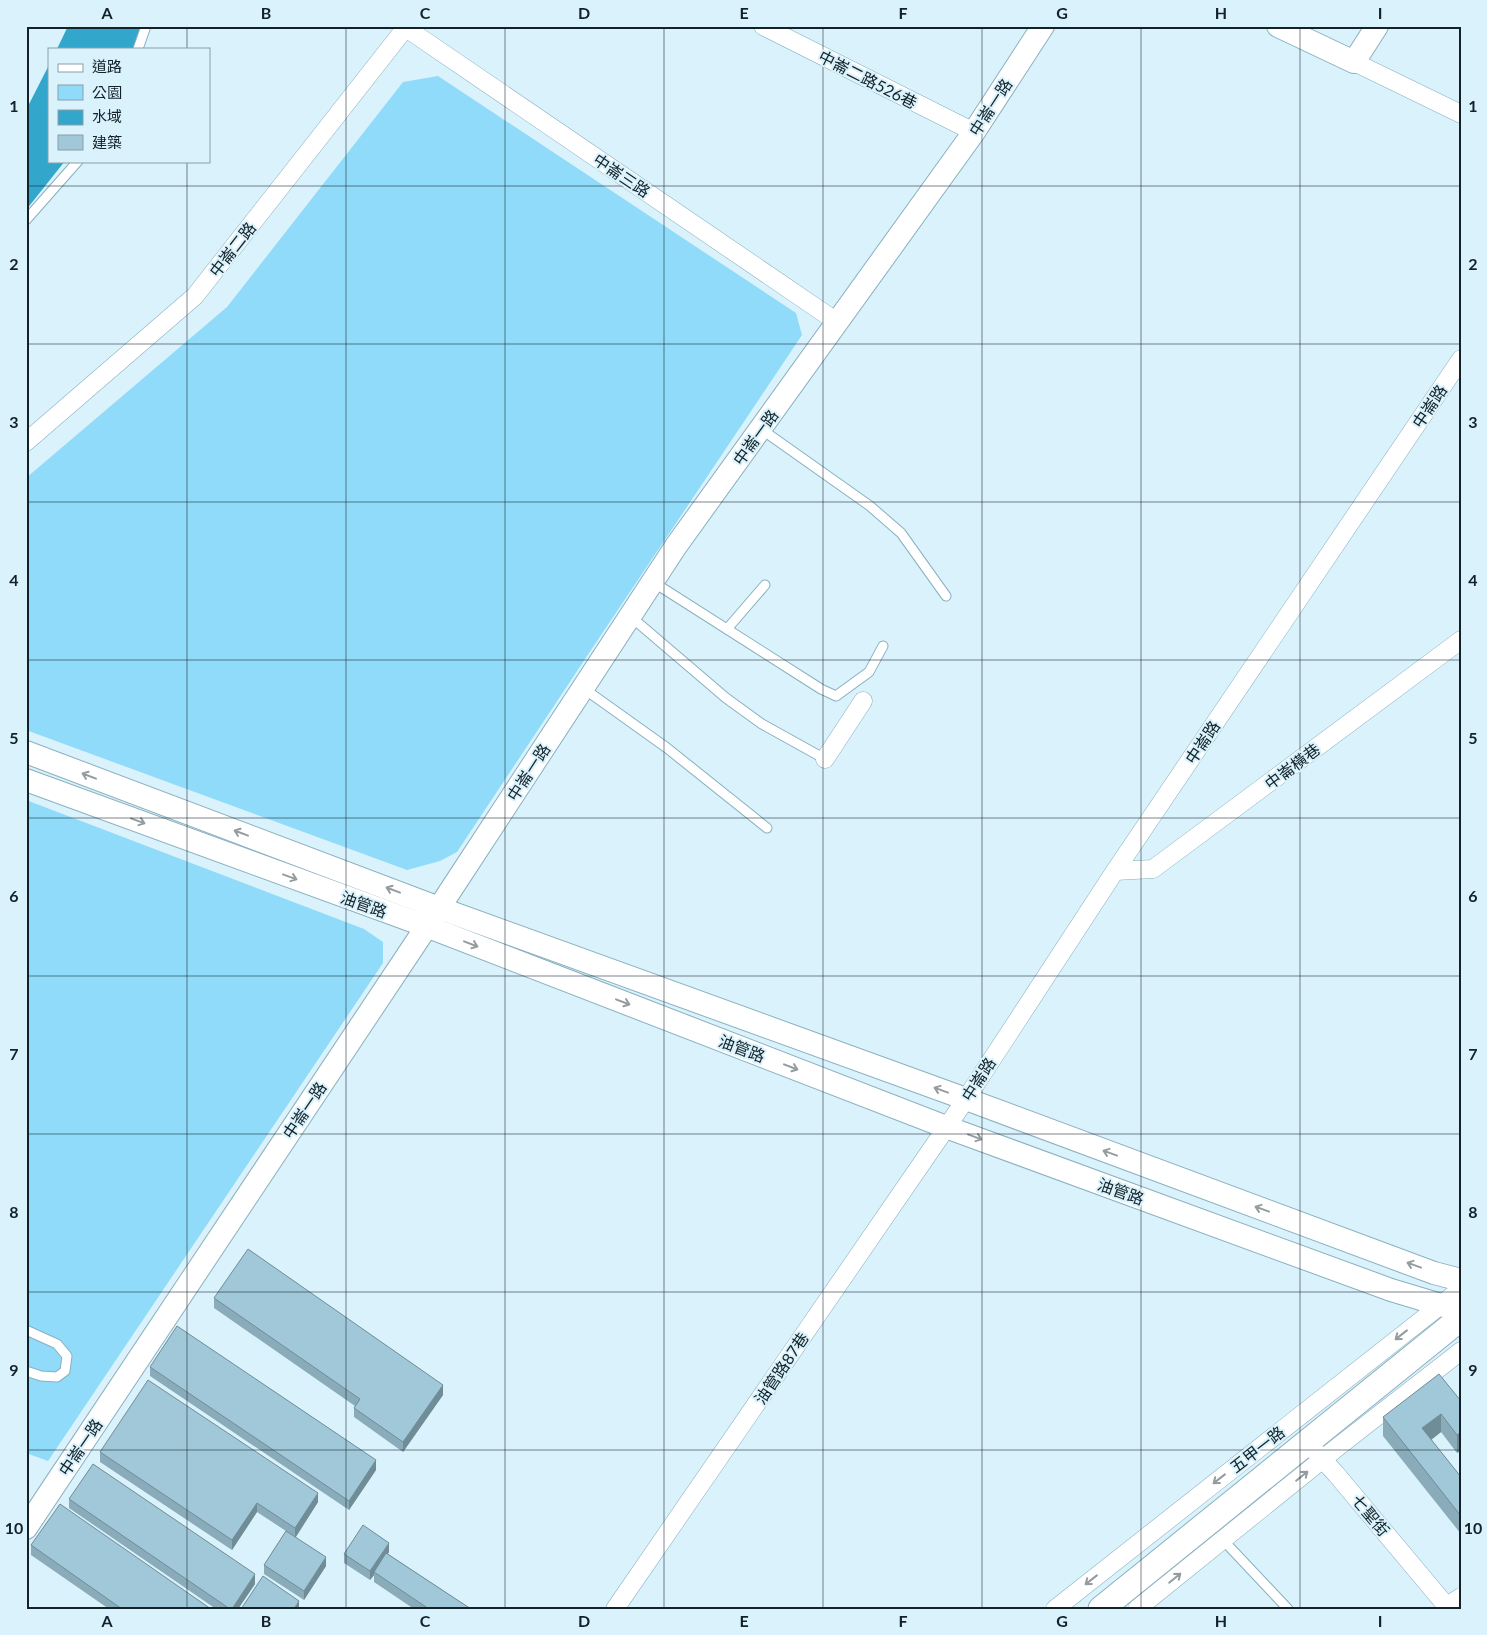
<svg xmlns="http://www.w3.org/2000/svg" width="1487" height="1635" font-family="Lato,'Noto Sans TC',sans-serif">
  <rect width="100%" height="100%" fill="#daf2fc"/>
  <g fill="#8fdbf9">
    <path d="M438,76L796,313L802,335L585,659L457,852L440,861L407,870L26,730V478L227,307L403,82Z"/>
    <path d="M26,800L364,929L383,942V963L48,1461L26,1453Z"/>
  </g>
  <g fill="#32a6cb">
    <path d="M68,26H147L139,49H57Z"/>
    <path d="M49,65V161H65L26,210V110Z"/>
  </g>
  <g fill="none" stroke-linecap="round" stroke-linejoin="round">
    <g stroke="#89b0bf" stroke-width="11">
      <g id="service">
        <path d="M138,49L146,26"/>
        <path d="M26,220L78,161"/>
        <path d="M761,429L870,506L901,533L946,596"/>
        <path d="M653,582L821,689L836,696L869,672L883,646"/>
        <path d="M630,616L726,698L762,724L825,759"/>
        <path d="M727,629L765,585"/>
        <path d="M583,688L667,748L767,828"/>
        <path d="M26,1330L57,1344L67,1356L65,1371L57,1377L41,1376L26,1371"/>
        <path d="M1223,1540L1288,1609"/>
      </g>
    </g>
    <g stroke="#89b0bf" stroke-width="19">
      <g id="minor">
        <path d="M763,26L974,132"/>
        <path d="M406,28L837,322"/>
        <path d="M1354,62L1461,114"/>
        <path d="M26,442L195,296L407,26"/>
        <path d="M825,759L863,701"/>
        <path d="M1115,871L1153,869L1461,640"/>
        <path d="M1315,1451L1336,1474L1449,1609"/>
        <path d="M1447,1606L1461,1597"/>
        <path d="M615,1609L966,1099L1115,871L1461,359"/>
        <path d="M1055,1609L1461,1289"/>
        <path d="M1137,1609L1339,1446L1461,1351"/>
      </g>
    </g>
    <g stroke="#89b0bf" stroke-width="24">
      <g id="tertiary">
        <path d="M1278,26L1354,62L1377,26"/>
        <path d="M26,752L439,908L966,1099L1434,1273L1461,1280"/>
        <path d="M26,780L426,926L946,1127L1391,1290L1461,1311"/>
        <path d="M26,1528L439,908L676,546L974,132L1043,26"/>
      </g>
    </g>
    <g stroke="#89b0bf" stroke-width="27">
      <path id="secondary" d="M1101,1609L1461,1318"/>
    </g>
    <use href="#service" stroke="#fff" stroke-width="9"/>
    <use href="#minor" stroke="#fff" stroke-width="18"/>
    <use href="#tertiary" stroke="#fff" stroke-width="22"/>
    <use href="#secondary" stroke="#fff" stroke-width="25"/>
  </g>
  <g fill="#8aacba">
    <path d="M214,1298L443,1395L403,1452L354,1417V1408L355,1406L214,1308Z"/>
    <path d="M150,1367L376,1470L349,1510L150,1376Z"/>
    <path d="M1461,1401L1457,1453L1441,1432L1431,1440L1461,1477V1534L1383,1436V1417Z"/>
    <path d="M100,1452L318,1502L296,1537L326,1566L304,1600L264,1574V1565L286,1531L257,1512L232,1550L100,1462Z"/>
    <path d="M69,1499L255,1584L238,1609H216L69,1508Z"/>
    <path d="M31,1545L211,1609H109L31,1555Z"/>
    <path d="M389,1552L388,1554L471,1609H414L374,1582V1575L370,1580L344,1563V1554Z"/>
  </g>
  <g fill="#708c97">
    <path d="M443,1385V1395L403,1452V1442Z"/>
    <path d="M1441,1414V1432L1422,1447V1428Z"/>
    <path d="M1461,1432V1451L1457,1453V1435Z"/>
    <path d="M376,1460V1470L349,1510V1501Z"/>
    <path d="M318,1493V1502L295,1538V1528Z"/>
    <path d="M257,1503V1512L232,1550V1540Z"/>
    <path d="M389,1543V1552L375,1573L374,1572V1575L370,1580V1571Z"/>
    <path d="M326,1557V1566L304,1600V1591Z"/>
    <path d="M255,1574V1584L238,1609H232Z"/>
    <path d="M299,1601V1609H294Z"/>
  </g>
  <g fill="#a0c8d8" stroke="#708c97">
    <path d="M248,1249L443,1385L403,1442L354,1408L360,1399L214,1298Z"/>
    <path d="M177,1326L376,1460L349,1501L150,1367Z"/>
    <path d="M1439,1374L1461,1401V1432L1457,1435L1441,1414L1422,1428L1461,1477V1516L1383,1417Z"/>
    <path d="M148,1380L318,1493L295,1528L257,1503L232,1540L100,1452Z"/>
    <path d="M93,1464L255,1574L232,1609H230L69,1499Z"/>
    <path d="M60,1504L211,1609H122L31,1545Z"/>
    <path d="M363,1525L389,1543L370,1571L344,1554Z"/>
    <path d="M286,1531L326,1557L304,1591L264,1565Z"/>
    <path d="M386,1553L471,1609H429L374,1572Z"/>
    <path d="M263,1576L299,1601L294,1609H241Z"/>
  </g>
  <defs><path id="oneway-shaft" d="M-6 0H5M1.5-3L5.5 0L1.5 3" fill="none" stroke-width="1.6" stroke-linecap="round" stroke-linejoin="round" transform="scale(1.25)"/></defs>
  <g stroke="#949c9e">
    <use href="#oneway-shaft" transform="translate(89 776) rotate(-159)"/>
    <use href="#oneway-shaft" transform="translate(138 821) rotate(20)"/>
    <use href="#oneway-shaft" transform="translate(241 833) rotate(-159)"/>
    <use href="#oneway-shaft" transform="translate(290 877) rotate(20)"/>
    <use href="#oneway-shaft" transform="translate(393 890) rotate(-159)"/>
    <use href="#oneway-shaft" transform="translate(471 944) rotate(21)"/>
    <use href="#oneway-shaft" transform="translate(623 1002) rotate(21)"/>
    <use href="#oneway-shaft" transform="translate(791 1067) rotate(21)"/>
    <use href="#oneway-shaft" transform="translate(941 1090) rotate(-160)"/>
    <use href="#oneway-shaft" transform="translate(975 1137) rotate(20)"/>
    <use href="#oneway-shaft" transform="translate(1110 1153) rotate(-160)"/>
    <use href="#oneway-shaft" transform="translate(1262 1209) rotate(-160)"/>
    <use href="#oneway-shaft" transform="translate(1414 1265) rotate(-160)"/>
    <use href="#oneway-shaft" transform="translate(1401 1335) rotate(142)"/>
    <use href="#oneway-shaft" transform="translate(1302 1476) rotate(-39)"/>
    <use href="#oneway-shaft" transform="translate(1219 1479) rotate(142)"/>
    <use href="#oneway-shaft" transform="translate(1175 1578) rotate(-39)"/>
    <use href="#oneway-shaft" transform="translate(1091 1580) rotate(142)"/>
  </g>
  <path fill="none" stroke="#122228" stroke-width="1" stroke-opacity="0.55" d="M187,26V49M346,26V1609M505,26V1609M664,26V1609M823,26V1609M982,26V1609M1141,26V1609M1300,26V1609M187,161V1609M26,186H1461M26,344H1461M26,502H1461M26,660H1461M26,818H1461M26,976H1461M26,1134H1461M26,1292H1461M26,1450H1461"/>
  <g text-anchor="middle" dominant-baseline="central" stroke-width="4" stroke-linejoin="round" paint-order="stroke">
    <g font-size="16" fill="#122228" stroke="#daf2fc">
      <text transform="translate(868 79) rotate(27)">中崙二路526巷</text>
      <text transform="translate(990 107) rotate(-57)">中崙一路</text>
      <text transform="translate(622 175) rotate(34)">中崙三路</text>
      <text transform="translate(232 249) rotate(-52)">中崙二路</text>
      <text transform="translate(1429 406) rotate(-56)">中崙路</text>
      <text transform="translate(755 437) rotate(-54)">中崙一路</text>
      <text transform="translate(1202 742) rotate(-56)">中崙路</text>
      <text transform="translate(1292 766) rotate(-37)">中崙橫巷</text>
      <text transform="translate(528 772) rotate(-57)">中崙一路</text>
      <text transform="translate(364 904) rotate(20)">油管路</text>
      <text transform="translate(742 1048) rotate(21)">油管路</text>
      <text transform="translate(978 1079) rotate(-57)">中崙路</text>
      <text transform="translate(304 1110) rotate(-56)">中崙一路</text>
      <text transform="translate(1121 1191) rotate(20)">油管路</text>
      <text transform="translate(781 1368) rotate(-56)">油管路87巷</text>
      <text transform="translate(80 1447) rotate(-56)">中崙一路</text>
      <text transform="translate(1257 1449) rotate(-38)">五甲一路</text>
      <text transform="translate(1371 1515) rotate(50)">七聖街</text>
    </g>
  </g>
  <rect width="1487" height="1635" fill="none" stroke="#daf2fc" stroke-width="55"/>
  <rect x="48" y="48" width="162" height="115" fill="#daf2fc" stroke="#8a9fa7"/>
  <rect x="58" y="64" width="25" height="8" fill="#ffffff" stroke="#8a9fa7"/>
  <text x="92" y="72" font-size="15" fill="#122228">道路</text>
  <rect x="58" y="85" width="25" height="15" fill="#8fdbf9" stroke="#8a9fa7"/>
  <text x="92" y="98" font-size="15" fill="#122228">公園</text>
  <rect x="58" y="110" width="25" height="15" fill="#32a6cb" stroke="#8a9fa7"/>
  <text x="92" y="122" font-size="15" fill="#122228">水域</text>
  <rect x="58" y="135" width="25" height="15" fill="#a0c8d8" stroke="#8a9fa7"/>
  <text x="92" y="148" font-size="15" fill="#122228">建築</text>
  <rect x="28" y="28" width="1432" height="1580" fill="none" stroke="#122228" stroke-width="2"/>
  <g font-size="16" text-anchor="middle" font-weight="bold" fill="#122228">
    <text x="107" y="19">A</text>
    <text x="266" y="19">B</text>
    <text x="425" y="19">C</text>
    <text x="584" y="19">D</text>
    <text x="744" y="19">E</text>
    <text x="903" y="19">F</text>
    <text x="1062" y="19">G</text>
    <text x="1221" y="19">H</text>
    <text x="1380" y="19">I</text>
    <text x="14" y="112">1</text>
    <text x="1473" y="112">1</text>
    <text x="14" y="270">2</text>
    <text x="1473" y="270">2</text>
    <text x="14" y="428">3</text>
    <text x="1473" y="428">3</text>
    <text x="14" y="586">4</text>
    <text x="1473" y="586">4</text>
    <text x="14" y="744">5</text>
    <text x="1473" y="744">5</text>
    <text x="14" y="902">6</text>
    <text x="1473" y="902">6</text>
    <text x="14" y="1060">7</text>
    <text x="1473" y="1060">7</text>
    <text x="14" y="1218">8</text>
    <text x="1473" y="1218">8</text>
    <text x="14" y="1376">9</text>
    <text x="1473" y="1376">9</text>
    <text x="14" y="1534">10</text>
    <text x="1473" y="1534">10</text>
    <text x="107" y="1627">A</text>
    <text x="266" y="1627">B</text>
    <text x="425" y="1627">C</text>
    <text x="584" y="1627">D</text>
    <text x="744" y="1627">E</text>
    <text x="903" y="1627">F</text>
    <text x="1062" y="1627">G</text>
    <text x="1221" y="1627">H</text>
    <text x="1380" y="1627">I</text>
  </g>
</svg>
